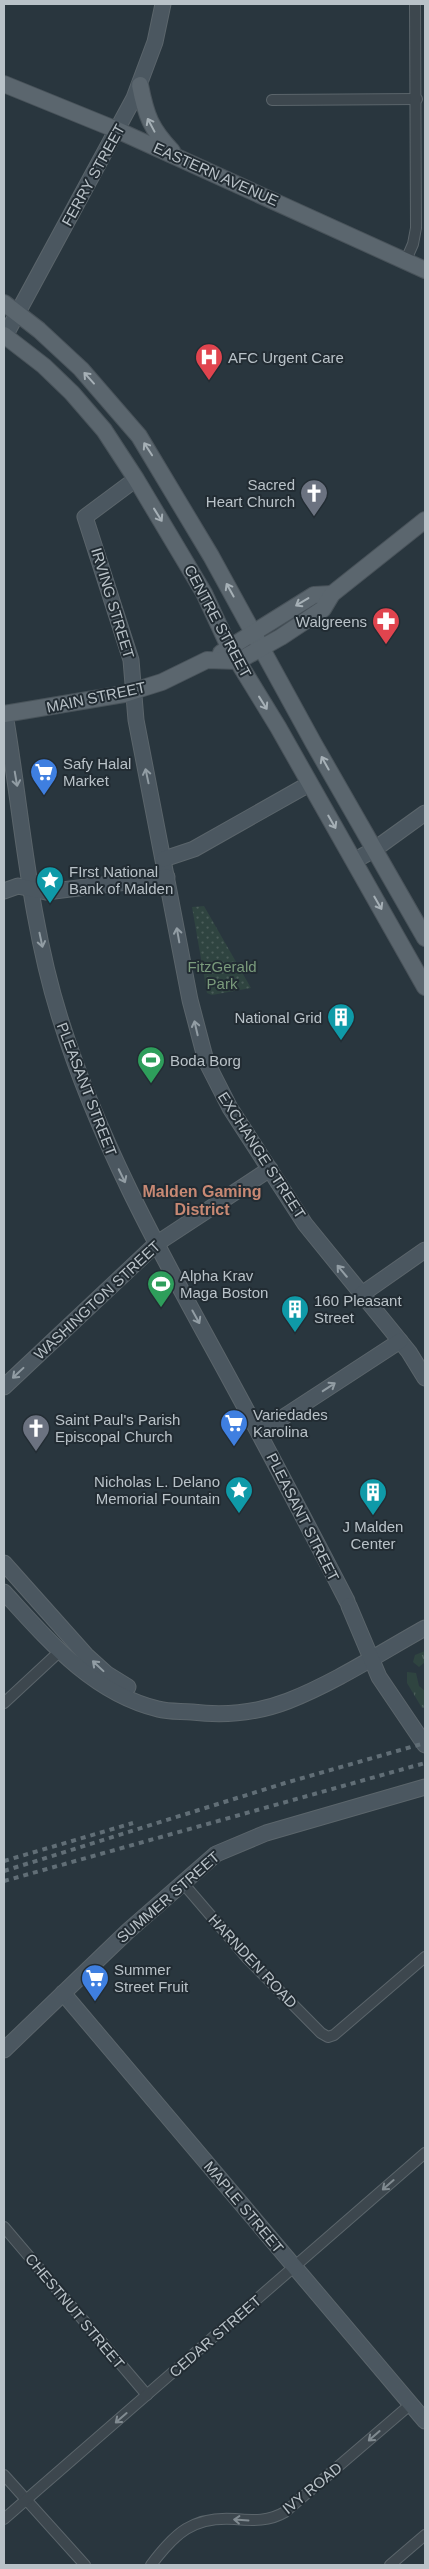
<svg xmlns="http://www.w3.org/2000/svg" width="429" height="2569" font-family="Arial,sans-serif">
  <defs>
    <pattern id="grass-tufts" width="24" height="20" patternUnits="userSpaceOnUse" patternTransform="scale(1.25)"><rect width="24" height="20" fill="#2f4440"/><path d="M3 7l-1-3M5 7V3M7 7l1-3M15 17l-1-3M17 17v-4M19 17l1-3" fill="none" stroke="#4b5d5a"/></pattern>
    <pattern id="park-dots" width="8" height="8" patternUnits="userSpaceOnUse" patternTransform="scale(1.25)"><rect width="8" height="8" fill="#2f4440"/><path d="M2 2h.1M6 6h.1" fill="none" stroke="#4b5d5a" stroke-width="1.8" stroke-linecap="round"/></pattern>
  </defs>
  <rect width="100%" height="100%" fill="#29363e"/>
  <g fill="url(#grass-tufts)">
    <path d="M425,1651V1662L419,1667L413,1662L415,1655Z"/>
    <path d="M407,1672L416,1673L419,1686L425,1691V1707L422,1708L407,1683Z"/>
  </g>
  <path fill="url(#park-dots)" d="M204,906L251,988L212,995L207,993L192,907Z"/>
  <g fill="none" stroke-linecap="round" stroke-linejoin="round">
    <g stroke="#5b656b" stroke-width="12">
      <g id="street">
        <path d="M272,100L417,99"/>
        <path d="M406,260L413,244L416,228L415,4"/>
        <path d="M4,1703L59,1652"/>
        <path d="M182,1882L247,1958L321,2033L328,2037L334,2035L425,1957"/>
        <path d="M4,2227L147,2395"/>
        <path d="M4,2475L85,2565"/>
        <path d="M4,2519L425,2153"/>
        <path d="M151,2565C175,2533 193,2516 235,2519C253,2521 270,2521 285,2512L411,2404"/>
        <path d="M390,2565L425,2535"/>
      </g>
    </g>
    <g stroke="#5b656b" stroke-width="17">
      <g id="secondary">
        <path d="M4,338L134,98L155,42L163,4"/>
        <path d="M136,479L85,517L131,660L136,720L190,1000L206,1061L230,1108L305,1224L409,1352L425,1378"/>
        <path d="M5,714C22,815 29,920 60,1018C97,1137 156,1245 216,1354C261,1436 304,1518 347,1601"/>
        <path d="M164,859L194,849L309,784"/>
        <path d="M354,861L375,849L425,813"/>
        <path d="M4,891L18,886L46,892L167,877"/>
        <path d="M362,1294L425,1250"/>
        <path d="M4,1387L156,1244L270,1169"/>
        <path d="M259,1433L400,1341"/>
        <path d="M4,1563L86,1655L107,1674L128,1687"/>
        <path d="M4,1592C47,1639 92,1693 158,1709C169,1712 180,1711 192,1712C224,1716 257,1713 288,1701C336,1682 380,1653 425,1628"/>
        <path d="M349,1606L379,1677L425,1745"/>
        <path d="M63,1993L425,2421"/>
        <path d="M4,2050L128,1931L216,1854L266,1833L425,1787"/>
      </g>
    </g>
    <g stroke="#49535a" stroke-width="18">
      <g id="primary">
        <path d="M4,84L117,130L425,270"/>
        <path d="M140,85C146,116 151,129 172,151"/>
        <path d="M4,303L39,330L81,369L139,436L211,556L314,744L425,938"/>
        <path d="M4,335L44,366L72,393L104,430L136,479L204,593L229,647L278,727L425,987"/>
        <path d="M221,653L314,595L332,594"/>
        <path d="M4,714L124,694L162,682L207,660L238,661L281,637L323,609L332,594L425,520"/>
      </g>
    </g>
    <use href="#street" stroke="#3d474e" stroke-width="10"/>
    <use href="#secondary" stroke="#4b5760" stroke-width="15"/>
    <use href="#primary" stroke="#5b666e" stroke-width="16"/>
    <g stroke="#616e76" stroke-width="4" stroke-dasharray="5 5" stroke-linecap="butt">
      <path d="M4,1861L133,1823"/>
      <path d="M4,1871L285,1783L425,1743"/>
      <path d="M4,1881L425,1763"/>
    </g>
  </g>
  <defs><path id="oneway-shaft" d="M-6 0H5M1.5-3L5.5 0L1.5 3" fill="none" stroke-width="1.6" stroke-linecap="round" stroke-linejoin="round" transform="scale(1.25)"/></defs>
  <g stroke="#a6b0b6">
    <use href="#oneway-shaft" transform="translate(151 125) rotate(-118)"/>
    <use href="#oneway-shaft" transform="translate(89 378) rotate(-132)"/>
    <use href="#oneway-shaft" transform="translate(148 449) rotate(-123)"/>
    <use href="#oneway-shaft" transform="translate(158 515) rotate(58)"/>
    <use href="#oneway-shaft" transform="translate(230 590) rotate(-119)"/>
    <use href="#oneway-shaft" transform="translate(302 602) rotate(149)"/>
    <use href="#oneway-shaft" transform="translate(263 703) rotate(58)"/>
    <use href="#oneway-shaft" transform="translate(325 763) rotate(-119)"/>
    <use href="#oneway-shaft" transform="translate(332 822) rotate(60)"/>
    <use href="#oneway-shaft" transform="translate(378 903) rotate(60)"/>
  </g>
  <g stroke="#929da4">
    <use href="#oneway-shaft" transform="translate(147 776) rotate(-102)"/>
    <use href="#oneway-shaft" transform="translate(16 779) rotate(80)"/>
    <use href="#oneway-shaft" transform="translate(178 935) rotate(-100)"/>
    <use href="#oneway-shaft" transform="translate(41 940) rotate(78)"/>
    <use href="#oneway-shaft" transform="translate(196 1028) rotate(-103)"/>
    <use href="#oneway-shaft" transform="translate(122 1176) rotate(64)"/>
    <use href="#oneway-shaft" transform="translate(342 1271) rotate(-130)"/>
    <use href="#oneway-shaft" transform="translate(196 1317) rotate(61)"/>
    <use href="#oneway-shaft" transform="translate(18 1373) rotate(137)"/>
    <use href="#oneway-shaft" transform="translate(329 1387) rotate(-33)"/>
    <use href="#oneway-shaft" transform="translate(98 1666) rotate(-137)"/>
  </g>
  <g stroke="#818b91">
    <use href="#oneway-shaft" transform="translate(388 2185) rotate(139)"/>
    <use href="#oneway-shaft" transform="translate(121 2418) rotate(139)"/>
    <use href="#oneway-shaft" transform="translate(374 2436) rotate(139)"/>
    <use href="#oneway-shaft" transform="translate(241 2520) rotate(-176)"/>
  </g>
  <defs>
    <g id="hospital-pin" transform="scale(1.4375)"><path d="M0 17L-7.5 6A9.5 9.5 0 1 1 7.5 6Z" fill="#e0444e" stroke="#222c33"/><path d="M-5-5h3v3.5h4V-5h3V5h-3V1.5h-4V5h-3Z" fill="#fff"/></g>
    <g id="church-pin" transform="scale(1.4375)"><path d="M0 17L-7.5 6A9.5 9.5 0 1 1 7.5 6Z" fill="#6b7280" stroke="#222c33"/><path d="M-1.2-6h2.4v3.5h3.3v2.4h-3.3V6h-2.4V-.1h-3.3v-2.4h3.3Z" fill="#fff"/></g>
    <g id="pharmacy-pin" transform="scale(1.4375)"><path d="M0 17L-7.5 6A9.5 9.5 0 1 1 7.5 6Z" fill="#e0444e" stroke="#222c33"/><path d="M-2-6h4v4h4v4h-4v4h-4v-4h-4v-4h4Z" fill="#fff"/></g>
    <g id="supermarket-pin" transform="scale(1.4375)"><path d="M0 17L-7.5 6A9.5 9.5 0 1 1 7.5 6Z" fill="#3f7fe0" stroke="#222c33"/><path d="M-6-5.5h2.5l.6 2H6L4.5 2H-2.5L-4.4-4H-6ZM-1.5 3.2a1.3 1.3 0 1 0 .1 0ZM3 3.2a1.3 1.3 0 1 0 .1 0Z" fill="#fff"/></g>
    <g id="sight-pin" transform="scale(1.4375)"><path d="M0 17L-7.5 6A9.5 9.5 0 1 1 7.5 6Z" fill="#0f9aa8" stroke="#222c33"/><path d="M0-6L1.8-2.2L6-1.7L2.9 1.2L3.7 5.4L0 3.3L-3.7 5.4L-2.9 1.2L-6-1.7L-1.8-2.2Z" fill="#fff"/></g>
    <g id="building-pin" transform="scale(1.4375)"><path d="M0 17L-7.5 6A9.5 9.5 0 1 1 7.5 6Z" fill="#0f9aa8" stroke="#222c33"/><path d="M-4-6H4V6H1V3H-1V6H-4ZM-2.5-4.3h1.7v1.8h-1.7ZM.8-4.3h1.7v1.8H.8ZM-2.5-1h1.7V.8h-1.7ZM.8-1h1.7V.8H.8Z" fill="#fff"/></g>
    <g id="stadium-pin" transform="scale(1.4375)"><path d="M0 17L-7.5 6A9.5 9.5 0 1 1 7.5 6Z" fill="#2e9e5b" stroke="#222c33"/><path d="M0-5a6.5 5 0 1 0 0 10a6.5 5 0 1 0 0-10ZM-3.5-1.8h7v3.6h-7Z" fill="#fff"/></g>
  </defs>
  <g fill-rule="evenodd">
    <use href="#hospital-pin" x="209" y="357"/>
    <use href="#church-pin" x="314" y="493"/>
    <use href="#pharmacy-pin" x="386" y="621"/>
    <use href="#supermarket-pin" x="44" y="772"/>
    <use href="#sight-pin" x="50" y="880"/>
    <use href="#building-pin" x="341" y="1017"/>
    <use href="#stadium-pin" x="151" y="1060"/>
    <use href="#stadium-pin" x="161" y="1284"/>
    <use href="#building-pin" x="295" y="1309"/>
    <use href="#supermarket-pin" x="234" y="1423"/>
    <use href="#church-pin" x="36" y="1428"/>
    <use href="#sight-pin" x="239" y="1490"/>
    <use href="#building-pin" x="373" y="1492"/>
    <use href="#supermarket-pin" x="95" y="1978"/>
  </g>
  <g text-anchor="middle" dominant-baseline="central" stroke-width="4" stroke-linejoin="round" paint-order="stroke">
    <g font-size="15" fill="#b9c2c8" stroke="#222c33">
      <text transform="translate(216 174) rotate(24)">EASTERN AVENUE</text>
      <text transform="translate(93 175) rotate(-61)">FERRY STREET</text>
      <text transform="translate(113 603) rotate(73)">IRVING STREET</text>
      <text transform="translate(218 621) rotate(62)">CENTRE STREET</text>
      <text transform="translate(96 697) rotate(-12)">MAIN STREET</text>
      <text transform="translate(87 1089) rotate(69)">PLEASANT STREET</text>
      <text transform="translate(262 1155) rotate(57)">EXCHANGE STREET</text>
      <text transform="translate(97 1300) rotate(-43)">WASHINGTON STREET</text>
      <text transform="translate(303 1517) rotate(63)">PLEASANT STREET</text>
      <text transform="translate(168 1897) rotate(-41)">SUMMER STREET</text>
      <text transform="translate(253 1961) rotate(47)">HARNDEN ROAD</text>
      <text transform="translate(244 2207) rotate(50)">MAPLE STREET</text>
      <text transform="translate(75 2311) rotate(50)">CHESTNUT STREET</text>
      <text transform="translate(215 2336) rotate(-41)">CEDAR STREET</text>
      <text transform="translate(312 2488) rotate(-39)">IVY ROAD</text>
    </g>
    <g font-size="15" fill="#b9c2c8" stroke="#222c33" text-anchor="start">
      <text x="228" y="357">AFC Urgent Care</text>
      <text x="295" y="484" text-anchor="end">Sacred<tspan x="295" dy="17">Heart Church</tspan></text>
      <text x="367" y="621" text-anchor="end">Walgreens</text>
      <text x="63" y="763">Safy Halal<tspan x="63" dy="17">Market</tspan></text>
      <text x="69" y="871">FIrst National<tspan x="69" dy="17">Bank of Malden</tspan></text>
      <text x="322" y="1017" text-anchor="end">National Grid</text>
      <text x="170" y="1060">Boda Borg</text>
      <text x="180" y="1275">Alpha Krav<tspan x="180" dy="17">Maga Boston</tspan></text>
      <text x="314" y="1300">160 Pleasant<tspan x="314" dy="17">Street</tspan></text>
      <text x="253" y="1414">Variedades<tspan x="253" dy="17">Karolina</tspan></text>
      <text x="55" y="1419">Saint Paul's Parish<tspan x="55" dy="17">Episcopal Church</tspan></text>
      <text x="220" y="1481" text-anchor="end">Nicholas L. Delano<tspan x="220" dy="17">Memorial Fountain</tspan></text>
      <text x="373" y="1526" text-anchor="middle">J Malden<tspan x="373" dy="17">Center</tspan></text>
      <text x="114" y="1969">Summer<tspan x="114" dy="17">Street Fruit</tspan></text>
    </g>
    <g font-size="15" fill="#7a9b7c" stroke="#222c33">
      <text x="222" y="966">FitzGerald<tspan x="222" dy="17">Park</tspan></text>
    </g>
    <g font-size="16" font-weight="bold" fill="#c88974" stroke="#222c33">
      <text x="202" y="1191">Malden Gaming<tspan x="202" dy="18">District</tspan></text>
    </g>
  </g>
  <rect width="429" height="2569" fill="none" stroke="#b9c2c8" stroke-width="10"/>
</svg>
